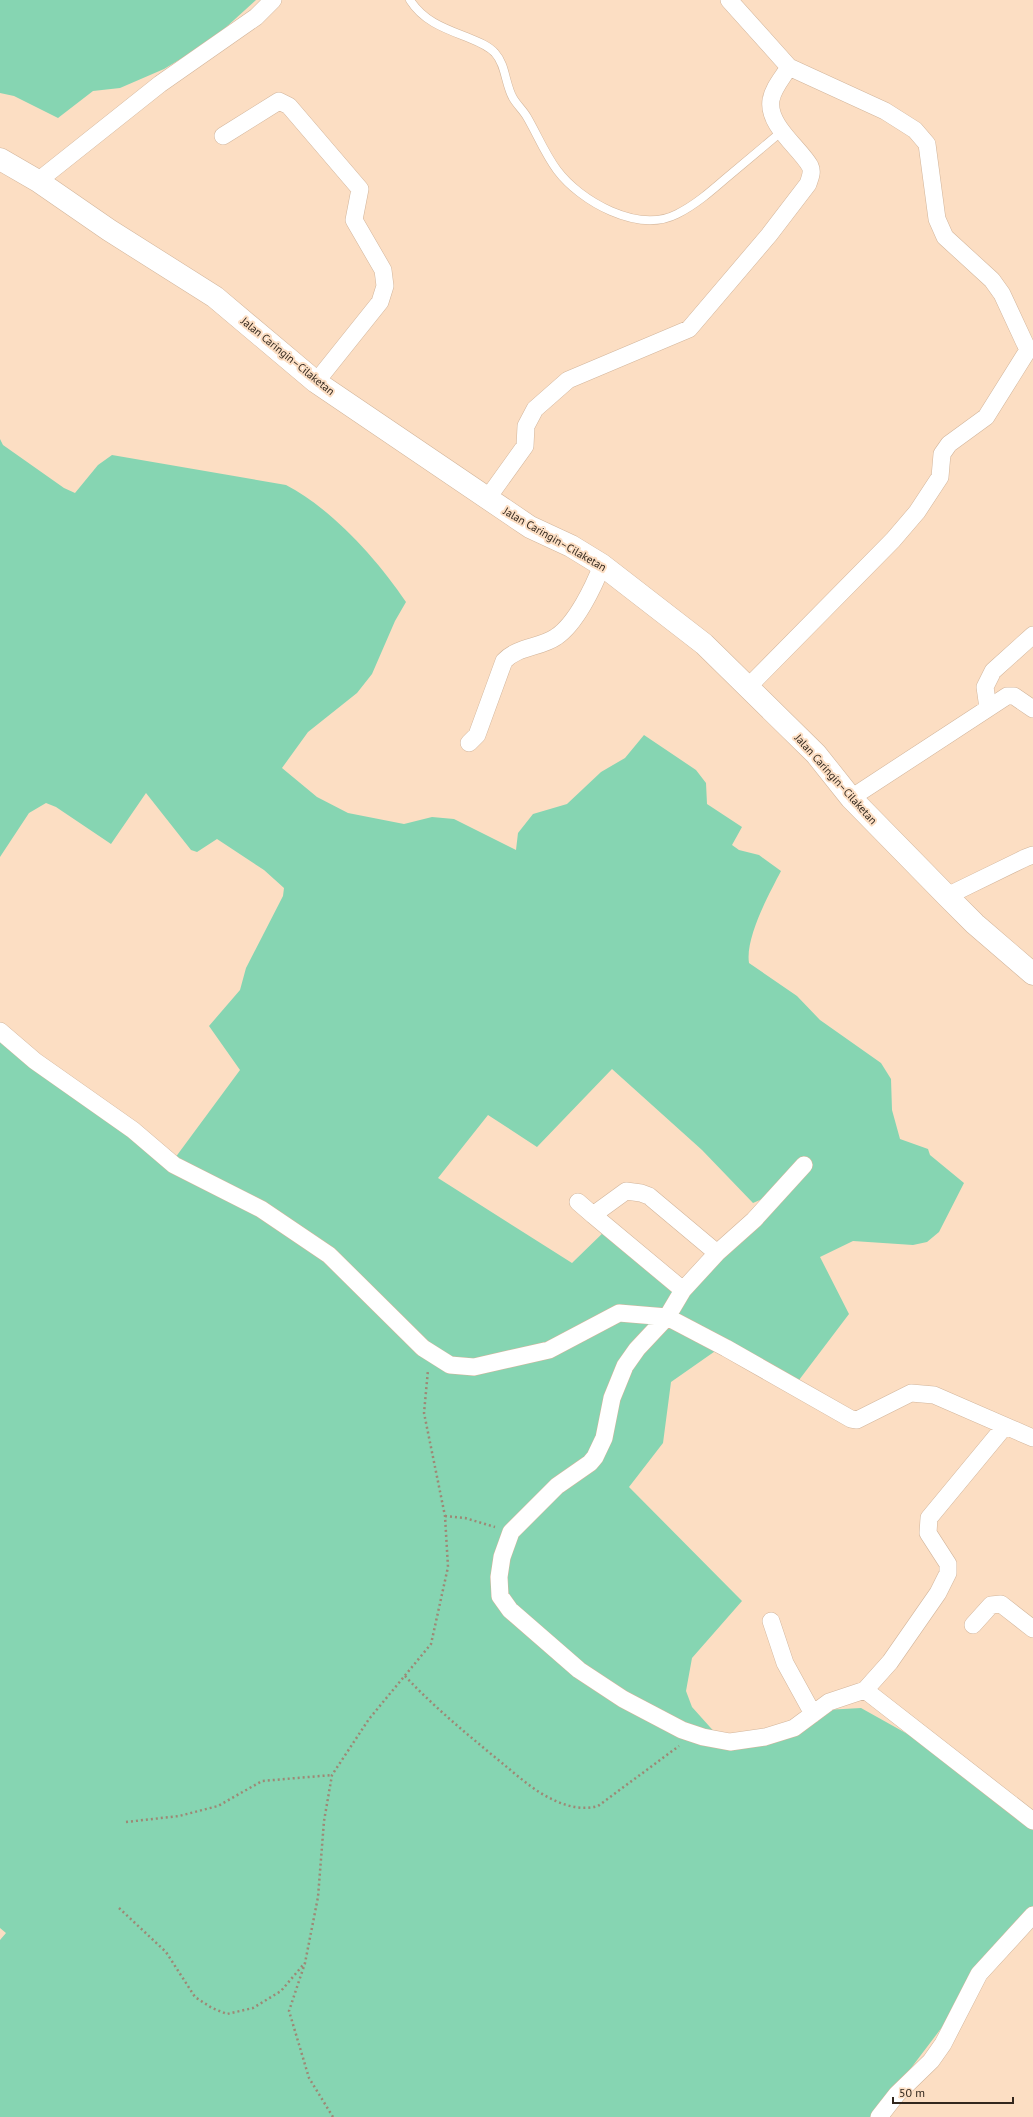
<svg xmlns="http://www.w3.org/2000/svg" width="1033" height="2117" font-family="'PT Sans',sans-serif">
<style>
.green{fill:#86d5b2;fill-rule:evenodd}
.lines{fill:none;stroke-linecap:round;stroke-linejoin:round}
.lane-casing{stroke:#d2b59b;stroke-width:9}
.street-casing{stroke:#d2b59b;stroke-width:18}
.secondary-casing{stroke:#d2b59b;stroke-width:23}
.path{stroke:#9d8875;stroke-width:2.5;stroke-dasharray:2 3;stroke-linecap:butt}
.lane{stroke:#fff;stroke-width:8}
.street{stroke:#fff;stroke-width:17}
.secondary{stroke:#fff;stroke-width:22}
.labels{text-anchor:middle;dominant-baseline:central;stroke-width:4;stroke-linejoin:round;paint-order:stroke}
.street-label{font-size:11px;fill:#32271d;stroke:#fcdec3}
</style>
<rect width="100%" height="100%" fill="#fcdec3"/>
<path class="green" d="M 0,0 L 256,0 L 212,40 L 164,69 L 120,88 L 93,91 L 58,118 L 14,96 L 0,93 Z
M 0,439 L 3,445 L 64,488 L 75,493 L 98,465 L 112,455 L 286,485 C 332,509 377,559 406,602 L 395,621 L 372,674 L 357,693 L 308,732 L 282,768 L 317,797 L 348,813 L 404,824 L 432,817 L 454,819 L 516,850 L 518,833 L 533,814 L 567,804 L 601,772 L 625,758 L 644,735 L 696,770 L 706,783 L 707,804 L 742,827 L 732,845 L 739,850 L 759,855 L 781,871 C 769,894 745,938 749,963 L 797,996 L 820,1020 L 881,1063 L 891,1079 L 892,1110 L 900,1139 L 928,1149 L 930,1155 L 964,1183 L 939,1232 L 927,1242 L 913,1245 L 853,1241 L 820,1257 L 849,1314 L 796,1384 L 721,1347 L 671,1382 L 663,1443 L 629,1487 L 742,1601 L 692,1658 L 686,1691 L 692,1707 L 718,1736 L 742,1749 L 825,1710 L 861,1708 L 920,1741 L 1033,1830 L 1033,1907 L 874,2117 L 0,2117 L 0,1940 L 6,1933 L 0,1928 L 0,1038 L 175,1158 L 240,1070 L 209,1026 L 240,990 L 246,968 L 283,896 L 284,888 L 264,870 L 217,839 L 197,852 L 191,850 L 146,793 L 111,844 L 56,807 L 46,803 L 29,813 L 0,857 ZM 612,1069 L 702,1150 L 753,1203 L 772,1195 L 677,1291 L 609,1227 L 572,1263 L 438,1178 L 488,1115 L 537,1147 Z"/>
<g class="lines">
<defs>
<path id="lane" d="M 410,0 C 424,22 446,29 469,38 C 479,42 489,46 495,53 C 506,65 505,84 513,98 C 517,105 523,110 527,117 C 537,134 545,154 557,170 C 580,201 638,234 677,214 C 695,205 710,192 725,179 C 744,163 763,147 781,132"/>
<path id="street" d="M 729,0 L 789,67 L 885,111 L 915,130 L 927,144 L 937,219 L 945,237 L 992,280 L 1002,294 L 1028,350 L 986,417 L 949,444 L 942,454 L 940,477 L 917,512 L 893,540 L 748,687
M 223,136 L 279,101 L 289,106 L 360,189 L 354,220 L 383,270 L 385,286 L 380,302 L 316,382
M 38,181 L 160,84 L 256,17 L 273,0
M 487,499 L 525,446 L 526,426 L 535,409 L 568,380 L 689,329 L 769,235 L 808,184 C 810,178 813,172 810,166 C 800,148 767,125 771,100 C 773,88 783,77 789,67
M 988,708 L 985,687 L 993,671 L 1033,635
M 469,743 L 477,735 L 504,661 C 518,646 540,648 556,637 C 576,624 594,586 602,565
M 851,798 L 1007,696 L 1014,696 L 1033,709
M 947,896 L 1025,858 L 1033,855
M 0,1031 L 35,1061 L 133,1130 L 174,1165 L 261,1209 L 329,1255 L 423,1348 L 450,1365 L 474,1367 L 549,1350 L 619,1313 L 667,1317 L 726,1348 L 851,1419 L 857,1420 L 911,1393 L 934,1395 L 1033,1438
M 804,1165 L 754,1220 L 717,1253 L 683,1290 L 667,1317 L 637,1349 L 625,1366 L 612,1398 L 604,1438 L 595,1457 L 590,1463 L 557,1486 L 511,1532 L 502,1557 L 499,1577 L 500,1596 L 510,1610 L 579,1670 L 623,1699 L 682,1730 L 703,1737 L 730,1742 L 765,1737 L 794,1728 L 829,1702 L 865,1690 L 890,1662 L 938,1593 L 948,1573 L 948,1564 L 928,1533 L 929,1518 L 1005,1426
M 578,1202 L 593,1215 L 626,1191 L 641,1193 L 649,1196 L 717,1253
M 593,1215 L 683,1290
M 771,1621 L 785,1663 L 813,1714
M 973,1625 L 991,1605 L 1001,1604 L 1033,1629
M 865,1690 L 1033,1821
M 879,2117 L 897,2094 L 931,2061 L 943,2044 L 979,1974 L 1033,1915"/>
<path id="secondary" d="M 0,159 L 38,181 L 109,230 L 215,297 L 316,382 L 530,527 L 571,546 L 602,565 L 704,644 L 816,754 L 851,798 L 947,896 L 975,924 L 1033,974"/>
</defs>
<use href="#lane" class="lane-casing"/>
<use href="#street" class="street-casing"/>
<use href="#secondary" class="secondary-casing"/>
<path class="path" d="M 445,1516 L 465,1518 L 495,1527
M 405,1676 C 435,1708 468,1735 502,1763 C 518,1776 535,1792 554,1800 C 568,1807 583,1810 598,1806 L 679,1746
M 126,1822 L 179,1816 L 218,1806 L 262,1781 L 332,1775
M 119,1908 L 166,1952 L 195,1997 L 212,2008 L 227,2014 L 253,2008 L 281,1991 L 303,1965
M 333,2117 L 309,2078 L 289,2011 L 305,1963 L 318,1897 L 324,1821 L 332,1775 L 369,1719 L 431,1644 L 448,1567 L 445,1516 L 424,1413 L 428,1370"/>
<use href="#lane" class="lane"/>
<use href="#street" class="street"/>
<use href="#secondary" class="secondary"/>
</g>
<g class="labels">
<g class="street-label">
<text transform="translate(288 356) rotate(39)">Jalan Caringin–Cilaketan</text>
<text transform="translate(555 539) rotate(30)">Jalan Caringin–Cilaketan</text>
<text transform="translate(836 779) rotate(48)">Jalan Caringin–Cilaketan</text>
</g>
</g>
<path d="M893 2097v6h120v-6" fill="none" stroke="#32271d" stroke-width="2"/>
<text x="899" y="2097" font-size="12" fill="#32271d" stroke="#fcdec3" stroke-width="3" paint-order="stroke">50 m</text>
</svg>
